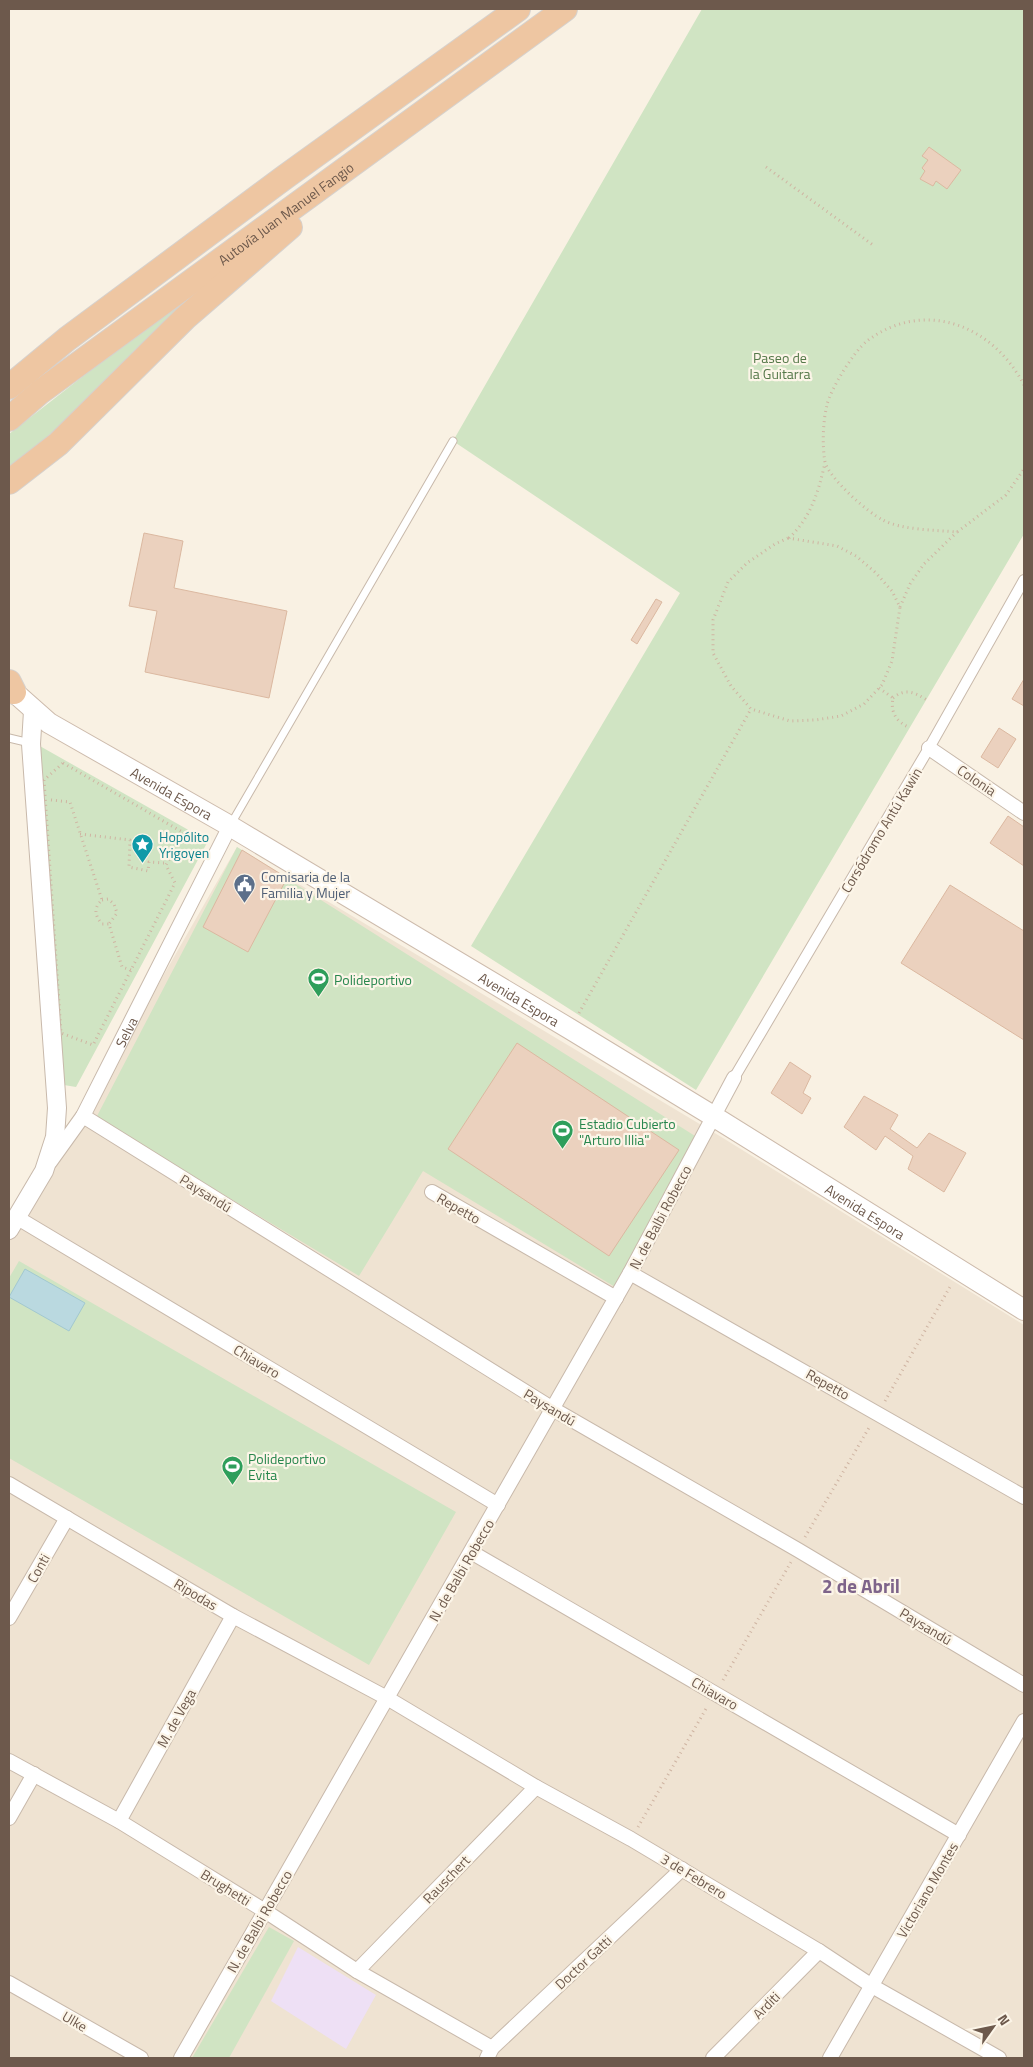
<svg xmlns="http://www.w3.org/2000/svg" width="1033" height="2067" font-family="'Titillium Web',sans-serif">
<style>
.residential{fill:#efe3d2}
.education{fill:#eee0f5}
.green{fill:#d0e4c3}
.water{fill:#bad9e0;stroke:#a2c8d0}
.building{fill:#ebd1be;stroke:#dbb8a0}
.lines{fill:none;stroke-linecap:round;stroke-linejoin:round}
.service-casing{stroke:#c8b9ab;stroke-width:9}
.pedestrian-casing{stroke:#c8b9ab;stroke-width:12}
.minor-casing{stroke:#c8b9ab;stroke-width:16}
.tertiary-casing{stroke:#c8b9ab;stroke-width:20}
.secondary-casing{stroke:#cdbbac;stroke-width:22}
.trunk-casing{stroke:#d6d1cd;stroke-width:26}
.path{stroke:#cfb4a2;stroke-width:3;stroke-dasharray:1 4;stroke-linecap:butt}
.service{stroke:#fff;stroke-width:7}
.pedestrian{stroke:#fff;stroke-width:10}
.minor{stroke:#fff;stroke-width:14}
.tertiary{stroke:#fff;stroke-width:18}
.secondary{stroke:#fff;stroke-width:20}
.trunk{stroke:#eec6a2;stroke-width:24}
.labels{text-anchor:middle;dominant-baseline:central;stroke-width:4.5;stroke-linejoin:round;paint-order:stroke}
.street-label{font-size:14px;fill:#6d594c;stroke:#fcf5e8}
.park-label{font-size:14px;fill:#557849;stroke:#fcf5e8}
.culture-label{font-size:14px;fill:#0d838f;stroke:#fcf5e8;text-anchor:start}
.service-label{font-size:14px;fill:#4e5e75;stroke:#fcf5e8;text-anchor:start}
.leisure-label{font-size:14px;fill:#27864d;stroke:#fcf5e8;text-anchor:start}
.district-label{font-size:19px;font-weight:bold;fill:#7e648a;stroke:#fcf5e8}
</style>
<rect width="100%" height="100%" fill="#f9f1e3"/>
<path class="residential" d="M 237,847 L 723,1138 L 1024,1325 L 1024,2058 L 9,2058 L 9,1230 L 83,1116 Z"/>
<path class="education" d="M 298,1947 L 376,1995 L 346,2049 L 271,2001 Z"/>
<path class="green" d="M 702,9 L 1024,9 L 1024,534 L 696,1090 L 471,946 L 680,593 L 453,441 Z
M 267,238 L 93,397 L 33,449 L 9,467 L 9,434 L 132,338 Z
M 38,745 L 208,841 L 76,1087 L 64,1085 Z
M 237,847 L 703,1141 L 615,1287 L 423,1171 L 359,1276 L 96,1118 Z
M 19,1261 L 456,1512 L 369,1665 L 9,1458 L 9,1278 Z
M 269,1927 L 294,1941 L 229,2058 L 192,2058 Z"/>
<path class="water" d="M 25,1269 L 85,1303 L 69,1331 L 9,1297 Z"/>
<path class="building" d="M 929,147 L 961,170 L 947,189 L 936,181 L 933,186 L 920,179 L 925,171 L 922,168 L 928,160 L 922,156 Z
M 144,533 L 183,541 L 174,588 L 287,611 L 269,698 L 145,672 L 157,611 L 129,606 Z
M 656,599 L 662,602 L 637,644 L 631,640 Z
M 1024,679 L 1024,706 L 1012,699 Z
M 999,728 L 1016,739 L 998,768 L 981,757 Z
M 1008,816 L 1024,827 L 1024,866 L 990,843 Z
M 242,850 L 287,878 L 248,952 L 203,927 Z
M 950,885 L 1024,931 L 1024,1040 L 901,963 Z
M 517,1043 L 679,1150 L 609,1256 L 448,1149 Z
M 790,1062 L 811,1076 L 803,1093 L 811,1098 L 802,1114 L 771,1093 Z
M 864,1096 L 898,1115 L 890,1129 L 917,1148 L 929,1133 L 966,1153 L 944,1192 L 908,1169 L 913,1156 L 885,1136 L 876,1150 L 844,1127 Z"/>
<g class="lines">
<defs>
<path id="service" d="M 9,738 L 30,743
M 231,824 L 453,441"/>
<path id="pedestrian" d="M 734,1078 L 929,748 L 1024,580"/>
<g id="minor">
<path d="M 929,748 L 1024,813"/>
<path d="M 83,1116 L 553,1409 L 798,1550 L 1024,1685"/>
<path id="s1" d="M 50,1162 L 83,1116 L 230,826"/>
<path d="M 432,1192 L 616,1298"/>
<path d="M 16,1217 L 498,1505"/>
<path d="M 630,1273 L 1024,1497"/>
<path d="M 9,1484 L 233,1616 L 387,1698 L 536,1787 L 631,1839 L 819,1951 L 872,1986 L 999,2058"/>
<path d="M 471,1552 L 959,1835"/>
<path d="M 9,1618 L 67,1518"/>
<path d="M 9,1761 L 119,1821 L 265,1911 L 357,1971 L 492,2048"/>
<path d="M 9,1818 L 34,1774"/>
<path d="M 119,1821 L 233,1616"/>
<path d="M 357,1971 L 536,1787"/>
<path d="M 9,1983 L 141,2058"/>
<path d="M 181,2058 L 630,1273 L 734,1078"/>
<path d="M 487,2058 L 492,2048 L 682,1869"/>
<path d="M 713,2058 L 819,1951"/>
<path d="M 830,2058 L 1024,1721"/>
</g>
<path id="tertiary" d="M 9,1230 L 44,1171 L 55,1137 L 57,1108 L 31,744 L 33,711"/>
<g id="secondary">
<path id="s2" d="M 14,692 L 49,723 L 230,826 L 570,1029 L 713,1116 L 1024,1310"/>
</g>
<g id="trunk">
<path d="M 9,387 L 67,339 L 285,177 L 518,9"/>
<path id="s3" d="M 9,419 L 40,392 L 565,9"/>
<path d="M 9,482 L 58,444 L 185,318 L 290,227"/>
<path d="M 9,682 L 14,692"/>
</g>
</defs>
<use href="#service" class="service-casing"/>
<use href="#pedestrian" class="pedestrian-casing"/>
<use href="#minor" class="minor-casing"/>
<use href="#tertiary" class="tertiary-casing"/>
<use href="#secondary" class="secondary-casing"/>
<use href="#trunk" class="trunk-casing"/>
<path class="path" d="M 766,167 L 873,245
M 1024,385 C 993,325 924,298 867,341 C 854,351 830,390 827,405 C 823,421 822,445 825,462 C 829,478 868,513 883,520 C 901,530 936,530 957,532 L 1006,495 L 1024,469
M 788,538 L 837,546 L 856,556 L 876,573 L 892,591 L 900,607 L 892,661 L 882,685 L 864,704 L 841,716 L 815,720 L 790,721 L 751,709 L 731,686 L 713,653 L 713,620 L 728,582 L 747,563 L 775,544 Z
M 789,538 C 811,517 818,493 825,463
M 900,607 L 910,584 L 924,564 L 957,532
M 879,688 L 893,698 C 890,713 897,722 910,728
M 893,698 C 905,688 914,692 927,700
M 63,763 L 184,833 L 166,865 L 175,883 L 93,1045 L 61,1033 L 44,780 Z
M 51,800 L 70,802 L 102,900 C 93,908 95,916 102,924 L 109,924 L 122,967 L 131,970
M 80,834 L 130,840 L 129,867 L 148,871 L 149,862 L 164,863
M 102,900 L 108,899 L 114,904 L 117,913 L 109,924
M 579,1013 L 751,709
M 885,1401 L 951,1285
M 805,1537 L 870,1426
M 723,1680 L 791,1562
M 638,1827 L 707,1707"/>
<use href="#service" class="service"/>
<use href="#pedestrian" class="pedestrian"/>
<use href="#minor" class="minor"/>
<use href="#tertiary" class="tertiary"/>
<use href="#secondary" class="secondary"/>
<use href="#trunk" class="trunk"/>
</g>
<defs>
<symbol id="sight-pin" viewBox="-11 -11 22 30"><path d="M0 17L-7.5 6A9.5 9.5 0 1 1 7.5 6Z" fill="#0f9aa8" stroke="#fcf5e8"/><path d="M0-6L1.8-2.2L6-1.7L2.9 1.2L3.7 5.4L0 3.3L-3.7 5.4L-2.9 1.2L-6-1.7L-1.8-2.2Z" fill="#fff"/></symbol>
<symbol id="civic-pin" viewBox="-11 -11 22 30"><path d="M0 17L-7.5 6A9.5 9.5 0 1 1 7.5 6Z" fill="#5c6f8a" stroke="#fcf5e8"/><path d="M-.6-6.5H3V-4.5H.6V-3L4-1V1h2V6H-6V1h2V-1L-.6-3ZM-1.2 2.5V6h2.4V2.5Z" fill="#fff"/></symbol>
<symbol id="stadium-pin" viewBox="-11 -11 22 30"><path d="M0 17L-7.5 6A9.5 9.5 0 1 1 7.5 6Z" fill="#2e9e5b" stroke="#fcf5e8"/><path d="M0-5a6.5 5 0 1 0 0 10a6.5 5 0 1 0 0-10ZM-3.5-1.8h7v3.6h-7Z" fill="#fff"/></symbol>
</defs>
<g fill-rule="evenodd">
<use href="#sight-pin" x="130" y="832" width="25" height="34"/>
<use href="#civic-pin" x="232" y="872" width="25" height="34"/>
<use href="#stadium-pin" x="306" y="966" width="25" height="34"/>
<use href="#stadium-pin" x="550" y="1118" width="25" height="34"/>
<use href="#stadium-pin" x="220" y="1454" width="25" height="34"/>
</g>
<g class="labels">
<g class="street-label">
<text stroke="none"><textPath href="#s3" startOffset="345">Autovía Juan Manuel Fangio</textPath></text>
<text transform="translate(977 780) rotate(34)">Colonia</text>
<text stroke="none"><textPath href="#s2" startOffset="188">Avenida Espora</textPath></text>
<text transform="translate(881 830) rotate(-59)">Corsódromo Antú Kawin</text>
<text stroke="none"><textPath href="#s2" startOffset="592">Avenida Espora</textPath></text>
<text stroke="none"><textPath href="#s1" startOffset="151">Selva</textPath></text>
<text transform="translate(206 1193) rotate(32)">Paysandú</text>
<text transform="translate(459 1208) rotate(30)">Repetto</text>
<text stroke="none"><textPath href="#s2" startOffset="998">Avenida Espora</textPath></text>
<text transform="translate(660 1217) rotate(-62)">N. de Balbi Robecco</text>
<text transform="translate(257 1361) rotate(31)">Chiavaro</text>
<text transform="translate(828 1384) rotate(29)">Repetto</text>
<text transform="translate(550 1407) rotate(31)">Paysandú</text>
<text transform="translate(38 1568) rotate(-60)">Conti</text>
<text transform="translate(461 1570) rotate(-60)">N. de Balbi Robecco</text>
<text transform="translate(196 1594) rotate(31)">Ripodas</text>
<text transform="translate(926 1626) rotate(31)">Paysandú</text>
<text transform="translate(715 1693) rotate(30)">Chiavaro</text>
<text transform="translate(176 1718) rotate(-61)">M. de Vega</text>
<text transform="translate(694 1876) rotate(31)">3 de Febrero</text>
<text transform="translate(446 1879) rotate(-46)">Rauschert</text>
<text transform="translate(226 1887) rotate(32)">Brughetti</text>
<text transform="translate(927 1890) rotate(-60)">Victoriano Montes</text>
<text transform="translate(259 1921) rotate(-60)">N. de Balbi Robecco</text>
<text transform="translate(583 1962) rotate(-43)">Doctor Gatti</text>
<text transform="translate(766 2005) rotate(-45)">Arditi</text>
<text transform="translate(75 2021) rotate(30)">Ulke</text>
</g>
<g class="park-label">
<text x="780" y="357">Paseo de<tspan x="780" dy="16">la Guitarra</tspan></text>
</g>
<g class="culture-label">
<text x="159" y="836">Hopólito<tspan x="159" dy="16">Yrigoyen</tspan></text>
</g>
<g class="service-label">
<text x="261" y="876">Comisaria de la<tspan x="261" dy="16">Familia y Mujer</tspan></text>
</g>
<g class="leisure-label">
<text x="334" y="979">Polideportivo</text>
<text x="579" y="1123">Estadio Cubierto<tspan x="579" dy="16">"Arturo Illia"</tspan></text>
<text x="248" y="1458">Polideportivo<tspan x="248" dy="16">Evita</tspan></text>
</g>
<g class="district-label">
<text x="861" y="1585">2 de Abril</text>
</g>
</g>
<rect width="1033" height="2067" fill="none" stroke="#6d594c" stroke-width="20"/>
<g transform="translate(993 2027) rotate(57)" stroke="#fcf5e8" stroke-width="4" paint-order="stroke">
<path d="M0-4L9 19L0 12L-9 19Z" fill="#6d594c"/>
<text y="-8" font-size="14" font-weight="bold" text-anchor="middle" fill="#6d594c">N</text>
</g>
</svg>
